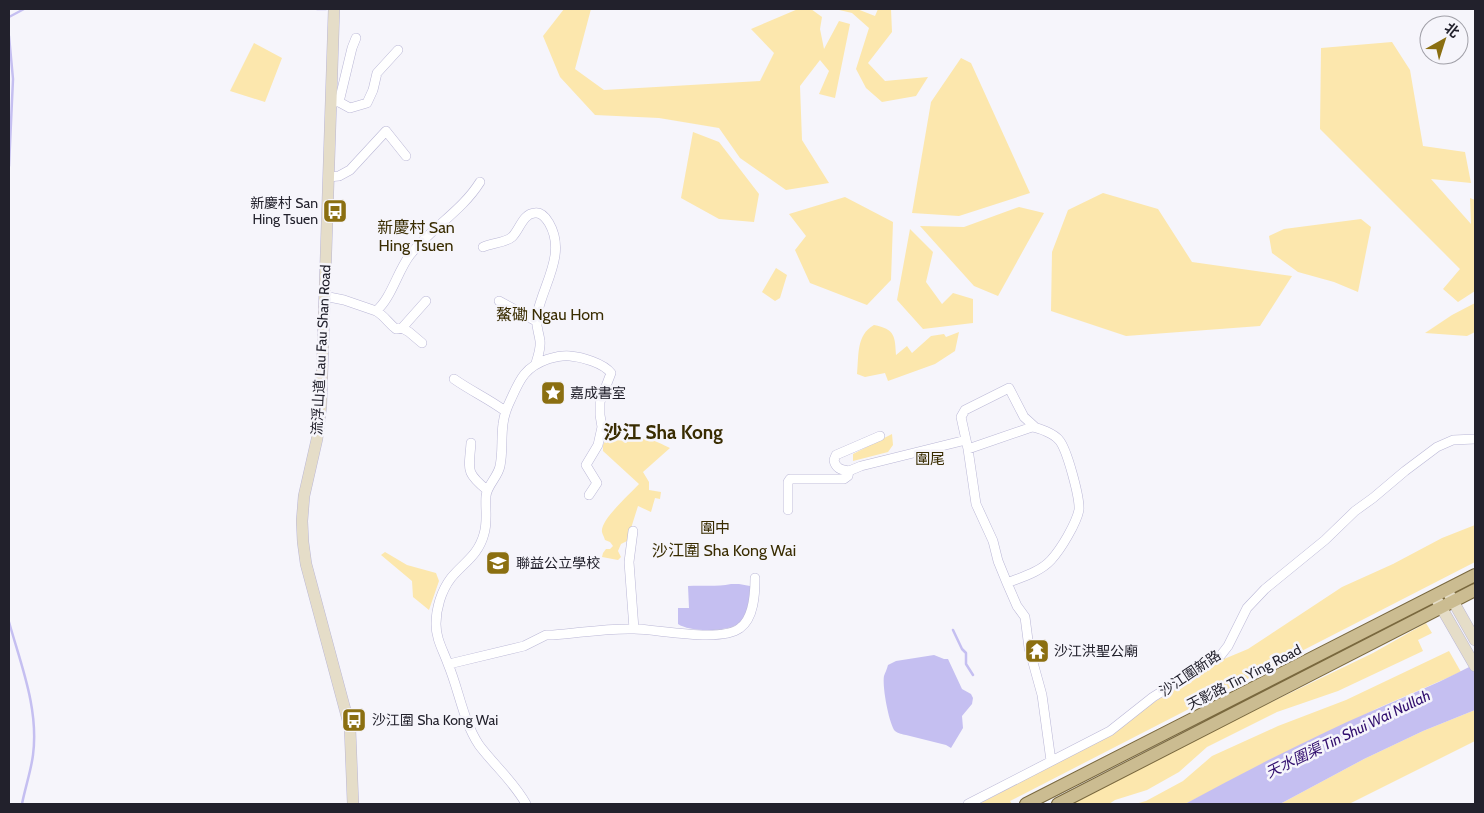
<svg xmlns="http://www.w3.org/2000/svg" width="1484" height="813" font-family="Cabin,'Noto Sans SC',sans-serif">
<style>
.green{fill:#fce7ad}
.water{fill:#c5bff1}
.lines{fill:none;stroke-linecap:round;stroke-linejoin:round}
.stream{stroke:#c5bff1;stroke-width:2.5}
.street-casing{stroke:#bab7d6;stroke-width:10}
.secondary-casing{stroke:#bab7d6;stroke-width:12}
.primary-casing{stroke:#79683e;stroke-width:14}
.street{stroke:#fff;stroke-width:9}
.secondary{stroke:#e5ddc8;stroke-width:11}
.primary{stroke:#cbbc91;stroke-width:12}
.labels{text-anchor:middle;dominant-baseline:central;stroke-width:5;stroke-linejoin:round;paint-order:stroke}
.poi-label{font-size:14px;fill:#22212c;stroke:#f6f5fb;text-anchor:start}
.street-label{font-size:14px;fill:#22212c;stroke:#f6f5fb}
.neighbourhood-label{font-size:15px;fill:#392c01;stroke:#f6f5fb}
.water-label{font-size:15px;font-style:italic;fill:#310e6e;stroke:#f6f5fb}
.quarter-label{font-size:16px;fill:#392c01;stroke:#f6f5fb}
.district-label{font-size:19px;font-weight:bold;fill:#392c01;stroke:#f6f5fb}
</style>
<rect width="100%" height="100%" fill="#f6f5fb"/>
<path class="green" d="M 564,9 L 591,9 L 575,69 L 604,90 L 760,81 L 774,53 L 751,29 L 798,9 L 812,9 L 811,9 L 822,17 L 820,29 L 824,49 L 839,21 L 850,24 L 835,98 L 819,94 L 829,71 L 820,60 L 800,86 L 802,140 L 829,183 L 786,190 L 740,158 L 719,128 L 659,118 L 595,115 L 560,77 L 543,36 Z
M 835,9 L 857,9 L 875,16 L 878,9 L 891,9 L 892,32 L 868,63 L 885,81 L 928,77 L 916,96 L 882,102 L 866,88 L 856,69 L 869,28 L 852,13 Z
M 1392,42 L 1410,70 L 1423,146 L 1465,152 L 1471,183 L 1431,179 L 1471,224 L 1470,198 L 1475,200 L 1475,291 L 1458,302 L 1443,289 L 1460,269 L 1320,129 L 1321,48 Z
M 254,43 L 282,58 L 265,102 L 230,91 Z
M 961,58 L 971,63 L 1030,193 L 959,216 L 912,213 L 931,102 Z
M 693,132 L 719,142 L 759,194 L 754,222 L 719,219 L 681,198 Z
M 1103,193 L 1158,209 L 1192,262 L 1292,276 L 1260,326 L 1126,336 L 1051,311 L 1052,252 L 1068,210 Z
M 845,197 L 893,222 L 891,280 L 867,305 L 810,283 L 795,250 L 806,236 L 789,214 Z
M 1019,207 L 1044,213 L 998,296 L 974,286 L 920,226 L 964,227 Z
M 1361,219 L 1371,227 L 1358,292 L 1334,282 L 1298,272 L 1272,253 L 1269,236 L 1284,229 Z
M 910,229 L 933,252 L 926,282 L 942,304 L 953,293 L 973,299 L 973,323 L 923,329 L 897,300 Z
M 776,268 L 787,275 L 780,298 L 775,301 L 762,292 Z
M 1475,303 L 1475,332 L 1467,336 L 1425,333 L 1452,315 Z
M 874,325 C 895,329 895,336 896,355 L 907,346 L 912,353 L 931,336 L 944,334 L 946,337 L 959,332 L 955,351 L 935,364 L 888,381 L 885,373 L 865,377 L 857,374 C 859,355 856,335 874,325 Z
M 892,434 L 893,445 L 888,452 L 853,461 L 853,454 Z
M 608,436 C 620,446 633,436 647,439 C 655,440 663,445 670,448 L 643,472 L 649,482 L 649,490 L 661,492 L 660,499 L 655,498 L 651,512 L 638,506 L 627,541 L 621,544 L 618,551 L 621,557 L 618,560 L 602,557 L 603,553 L 606,549 L 610,549 L 613,546 L 610,542 L 605,540 C 605,539 602,533 602,532 C 600,520 630,494 639,484 L 603,451 L 603,445 Z
M 1475,525 L 1475,562 L 1010,801 L 1012,804 L 979,804 L 1052,765 L 1224,659 L 1248,649 L 1342,587 L 1393,564 L 1442,538 Z
M 385,552 L 407,565 L 436,573 L 439,581 L 429,610 L 413,597 L 412,581 L 381,555 Z
M 1426,623 L 1432,633 L 1418,640 L 1423,651 L 1338,691 L 1277,712 L 1207,747 L 1179,772 L 1147,790 L 1115,800 L 1109,804 L 1072,804 L 1193,740 L 1373,653 Z
M 1449,651 L 1461,672 L 1378,708 L 1185,804 L 1135,804 L 1146,801 L 1183,781 L 1212,756 L 1278,726 L 1346,700 Z
M 1475,710 L 1475,741 L 1349,804 L 1280,804 L 1364,759 L 1423,731 Z"/>
<path class="water" d="M 731,584 L 739,584 L 750,586 C 751,596 751,609 745,618 C 736,633 691,633 678,624 L 678,608 L 689,608 L 688,586 C 703,585 716,587 731,584 Z
M 934,655 L 944,659 L 948,659 L 962,689 L 971,694 L 973,698 L 972,704 L 962,716 L 963,728 L 951,748 L 946,745 L 906,735 C 902,734 899,734 895,731 C 889,724 882,686 884,676 C 885,673 887,669 888,665 L 896,661 Z
M 1475,664 L 1475,710 L 1423,731 L 1364,759 L 1280,804 L 1185,804 C 1233,778 1281,753 1330,730 C 1378,707 1428,689 1475,664 Z"/>
<g class="lines">
<path class="stream" d="M 317,9 L 326,9
M 9,17 L 24,9
M 9,36 L 13,79 L 9,166
M 9,622 C 21,665 39,709 33,755 C 31,771 25,788 22,804
M 953,630 L 962,649 L 966,653 L 966,664 L 973,675"/>
<defs>
<path id="street" d="M 334,102 L 339,102 L 352,48 L 356,38
M 339,102 L 350,108 L 367,103 L 373,90 L 377,73 L 398,50
M 328,177 L 339,176 L 350,170 L 386,131 L 406,156
M 483,247 C 492,243 505,243 512,237 C 519,231 523,213 535,213 C 541,212 546,218 549,223 C 567,254 543,284 537,315 C 535,325 539,332 540,341 C 541,348 538,356 536,363
M 324,296 L 344,300 L 376,311 C 391,299 398,270 410,255 C 431,228 462,211 480,182
M 499,301 L 536,321
M 376,311 C 385,316 388,323 396,329 L 402,328 L 426,301
M 402,328 L 409,332 L 422,343
M 454,379 C 471,391 489,399 505,411
M 1035,427 L 1024,417 L 1009,388 L 965,410 L 961,417 L 968,449 L 976,504 L 993,541 L 998,561 L 1007,583 L 1017,606 L 1025,617 L 1029,648 L 1042,695 L 1051,761
M 471,443 C 469,470 465,472 487,490
M 968,449 L 1032,427 C 1040,428 1054,434 1059,440 C 1067,449 1080,498 1079,510 C 1076,524 1061,549 1051,560 C 1040,572 1022,577 1007,583
M 849,471 C 841,470 835,468 834,460 L 836,455 L 880,436
M 788,510 L 788,482 L 790,479 L 844,479 L 848,476 L 849,471 L 861,466 L 966,440
M 633,531 L 629,562 L 634,629
M 449,664 L 524,646 L 546,635 L 553,635 C 580,633 607,628 634,629 C 658,629 720,643 740,628 C 754,618 755,594 755,578
M 526,804 C 514,782 494,765 479,745 C 463,721 459,690 448,664 C 443,650 436,639 436,624 C 436,609 441,591 451,578 C 463,563 478,556 484,534 C 488,521 485,509 486,496 C 487,485 498,477 500,466 C 503,452 501,438 503,424 C 504,415 507,407 511,399 C 520,379 525,367 548,359 C 555,357 562,355 570,356 C 582,357 603,363 611,373 L 600,402 L 600,415 L 602,427 L 598,445 L 586,465 L 597,483 L 589,495
M 968,804 L 1110,731 L 1153,697 L 1221,655 L 1228,646 L 1247,608 L 1265,589 L 1325,540 L 1355,511 L 1373,498 L 1405,471 L 1437,447 L 1453,440 L 1475,439"/>
<path id="secondary" d="M 334,9 L 321,406 L 317,439 L 304,496 L 302,521 L 303,542 L 306,564 L 350,728 L 353,804
M 1449,594 L 1475,640
M 1437,600 L 1475,666"/>
<path id="primary" d="M 1026,804 L 1475,575
M 1058,804 L 1475,590"/>
</defs>
<use href="#street" class="street-casing"/>
<use href="#secondary" class="secondary-casing"/>
<use href="#primary" class="primary-casing"/>
<use href="#street" class="street"/>
<use href="#secondary" class="secondary"/>
<use href="#primary" class="primary"/>
</g>
<defs>
<symbol id="bus-square" viewBox="-11 -11 22 22"><rect x="-9" y="-9" width="18" height="18" rx="4" fill="#8b6f11" stroke="#f6f5fb"/><path d="M-5-6H5V4H4V6H2V4H-2V6H-4V4H-5ZM-3.5-4V0h7V-4ZM-3.5 1.2v1.5H-2V1.2ZM2 1.2v1.5H3.5V1.2Z" fill="#fff"/></symbol>
<symbol id="sight-square" viewBox="-11 -11 22 22"><rect x="-9" y="-9" width="18" height="18" rx="4" fill="#8b6f11" stroke="#f6f5fb"/><path d="M0-6L1.8-2.2L6-1.7L2.9 1.2L3.7 5.4L0 3.3L-3.7 5.4L-2.9 1.2L-6-1.7L-1.8-2.2Z" fill="#fff"/></symbol>
<symbol id="school-square" viewBox="-11 -11 22 22"><rect x="-9" y="-9" width="18" height="18" rx="4" fill="#8b6f11" stroke="#f6f5fb"/><path d="M0-5L7-2L0 1L-7-2ZM-4 1L0 2.5L4 1V4Q0 6-4 4Z" fill="#fff"/></symbol>
<symbol id="temple-square" viewBox="-11 -11 22 22"><rect x="-9" y="-9" width="18" height="18" rx="4" fill="#8b6f11" stroke="#f6f5fb"/><path d="M0-6L5-2H3V0L6.5 2.5H4V6H1.5V3h-3V6H-4V2.5H-6.5L-3 0V-2H-5Z" fill="#fff"/></symbol>
</defs>
<g fill-rule="evenodd">
<use href="#bus-square" x="321" y="197" width="28" height="28"/>
<use href="#sight-square" x="539" y="379" width="28" height="28"/>
<use href="#school-square" x="484" y="549" width="28" height="28"/>
<use href="#temple-square" x="1023" y="637" width="28" height="28"/>
<use href="#bus-square" x="340" y="706" width="28" height="28"/>
</g>
<g class="labels">
<g class="poi-label">
<text x="318" y="203" text-anchor="end">新慶村 San<tspan x="318" dy="16">Hing Tsuen</tspan></text>
<text x="570" y="393">嘉成書室</text>
<text x="516" y="563">聯益公立學校</text>
<text x="1054" y="651">沙江洪聖公廟</text>
<text x="372" y="720">沙江圍 Sha Kong Wai</text>
</g>
<g class="street-label">
<text transform="translate(321 350) rotate(-87)">流浮山道 Lau Fau Shan Road</text>
<text transform="translate(1190 673) rotate(-34)">沙江圍新路</text>
<text transform="translate(1244 677) rotate(-27)">天影路 Tin Ying Road</text>
</g>
<g class="neighbourhood-label">
<text x="930" y="459">圍尾</text>
<text x="715" y="528">圍中</text>
</g>
<g class="water-label">
<text transform="translate(1348 734) rotate(-26)">天水圍渠 Tin Shui Wai Nullah</text>
</g>
<g class="quarter-label">
<text x="416" y="227">新慶村 San<tspan x="416" dy="18">Hing Tsuen</tspan></text>
<text x="550" y="314">鰲磡 Ngau Hom</text>
<text x="724" y="550">沙江圍 Sha Kong Wai</text>
</g>
<g class="district-label">
<text x="663" y="432">沙江 Sha Kong</text>
</g>
</g>
<rect width="1484" height="813" fill="none" stroke="#22212c" stroke-width="20"/>
<g transform="translate(1444 40) rotate(39)"><circle r="24" fill="#f6f5fb" stroke="#a1a0a8"/>
<path d="M0-4L9 19L0 12L-9 19Z" fill="#8b6f11"/>
<text y="-8" font-size="14" font-weight="bold" text-anchor="middle" fill="#22212c">北</text>
</g>
</svg>
